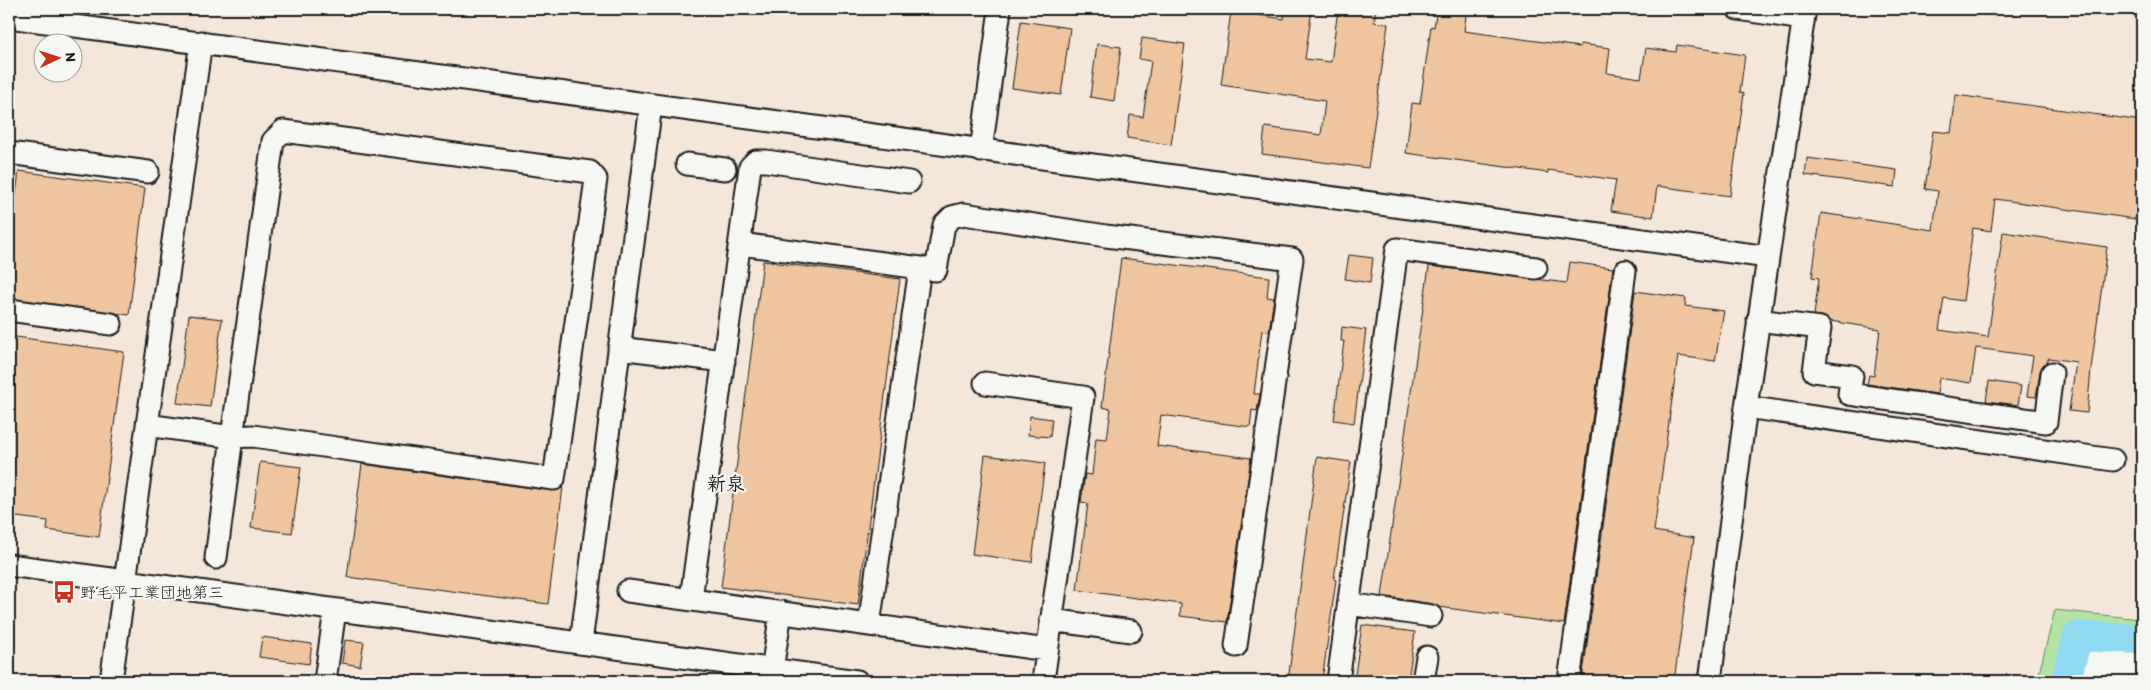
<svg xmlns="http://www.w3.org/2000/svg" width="2151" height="690" font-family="Itim,'Klee One',sans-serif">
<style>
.built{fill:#f4e7d9;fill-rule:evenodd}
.green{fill:#b2e3a4;stroke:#678060}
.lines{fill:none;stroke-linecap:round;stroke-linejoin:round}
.river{stroke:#90daf1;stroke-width:30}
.building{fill:#eec59e;stroke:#1c1c1c}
.minor-casing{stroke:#1c1c1c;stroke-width:25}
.minor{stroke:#f6f6f2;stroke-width:21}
.labels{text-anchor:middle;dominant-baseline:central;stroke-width:4.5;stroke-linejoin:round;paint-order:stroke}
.poi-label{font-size:16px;fill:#1c1c1c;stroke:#f6f6f2;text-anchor:start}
.quarter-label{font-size:19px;font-weight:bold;fill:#1c1c1c;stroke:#f6f6f2}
</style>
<rect width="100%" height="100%" fill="#f6f6f2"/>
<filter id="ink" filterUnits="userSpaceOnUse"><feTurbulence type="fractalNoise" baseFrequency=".02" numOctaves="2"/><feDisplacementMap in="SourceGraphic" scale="10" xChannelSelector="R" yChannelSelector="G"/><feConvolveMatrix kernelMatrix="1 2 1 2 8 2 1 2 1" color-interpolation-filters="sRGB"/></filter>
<g filter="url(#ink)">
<path class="built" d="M 9,9 L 2142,9 L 2142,615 L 2141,619 L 2055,610 L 2037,681 L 9,681 ZM 42,42 L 72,42 L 72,72 L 42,72 Z"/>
<path class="green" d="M 2055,610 L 2141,619 L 2136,632 L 2073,630 L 2059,681 L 2037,681 Z"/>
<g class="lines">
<path class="river" d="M 2065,681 L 2078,636 L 2142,639"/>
</g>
<path class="building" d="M 1285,9 L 1312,9 L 1305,59 L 1331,62 L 1338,9 L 1376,9 L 1374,22 L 1388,24 L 1368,168 L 1262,154 L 1265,127 L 1321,135 L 1325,101 L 1221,85 L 1231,11 L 1284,19 Z
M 1437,9 L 1467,9 L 1464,31 L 1580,47 L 1580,44 L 1610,48 L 1607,73 L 1641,78 L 1646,48 L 1676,52 L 1677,45 L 1745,55 L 1740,92 L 1744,93 L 1730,196 L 1657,186 L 1653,217 L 1611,211 L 1616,180 L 1548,170 L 1548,173 L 1406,153 L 1412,103 L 1420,104 L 1431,26 L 1434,27 Z
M 1021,21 L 1070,28 L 1061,95 L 1012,88 Z
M 1142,38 L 1185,44 L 1171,145 L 1127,138 L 1130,115 L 1143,117 L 1151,61 L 1139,59 Z
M 1097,44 L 1121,47 L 1114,101 L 1090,97 Z
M 1956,95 L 2142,121 L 2142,220 L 1995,199 L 1991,231 L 1973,228 L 1963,301 L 1944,298 L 1939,330 L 1988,337 L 2003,232 L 2107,247 L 2091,369 L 2087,413 L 2069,411 L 2076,362 L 2049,358 L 2040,371 L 2036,397 L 2027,396 L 2033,356 L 1976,348 L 1971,383 L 1939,378 L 1937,394 L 1867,384 L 1869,375 L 1874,376 L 1880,329 L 1830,321 L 1822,316 L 1814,315 L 1819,278 L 1812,277 L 1821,213 L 1933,230 L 1938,191 L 1925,189 L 1933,131 L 1951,133 Z
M 1807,158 L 1897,170 L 1895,187 L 1805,175 Z
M 19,171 L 145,188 L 129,315 L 9,298 L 9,247 Z
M 1349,255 L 1373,258 L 1370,283 L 1345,279 Z
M 1121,258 L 1269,277 L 1267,297 L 1274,298 L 1269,331 L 1262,330 L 1254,394 L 1260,394 L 1257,411 L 1252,410 L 1250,427 L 1161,415 L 1157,446 L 1251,458 L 1227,622 L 1180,616 L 1181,604 L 1077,590 L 1088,503 L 1081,502 L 1085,474 L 1092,475 L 1096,438 L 1107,439 L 1111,409 L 1102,407 Z
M 763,261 L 900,279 L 858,605 L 721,587 Z
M 1570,262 L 1613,268 L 1564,624 L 1439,607 L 1433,604 L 1382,596 L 1429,266 L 1567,283 Z
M 1635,291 L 1686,298 L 1685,306 L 1724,311 L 1715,361 L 1678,356 L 1654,531 L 1694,538 L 1674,681 L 1582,681 Z
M 189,315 L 222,319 L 210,407 L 177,403 Z
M 1342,327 L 1366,330 L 1354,423 L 1334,420 L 1344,341 L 1341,341 Z
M 9,336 L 124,352 L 99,537 L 47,530 L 48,521 L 9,516 Z
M 1989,381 L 2021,386 L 2018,405 L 1986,401 Z
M 1030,416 L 1052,419 L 1050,437 L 1028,435 Z
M 985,455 L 1045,463 L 1032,562 L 972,554 Z
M 1317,457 L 1351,462 L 1334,579 L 1336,580 L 1322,681 L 1288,681 Z
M 260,462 L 301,467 L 292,533 L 251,528 Z
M 362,464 L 552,491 L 563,487 L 548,604 L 347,577 Z
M 1362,625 L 1415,632 L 1408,681 L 1355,675 Z
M 262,637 L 312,644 L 309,664 L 259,657 Z
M 345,640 L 364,642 L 360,666 L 342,663 Z"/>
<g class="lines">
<defs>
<path id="minor" d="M 1738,9 L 1803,19
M 9,17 L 1768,257
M 981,151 L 1000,9
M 9,153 L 148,172
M 687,164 L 725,169
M 740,244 L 936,270 L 944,225 L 952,217 L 964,214 L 1106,236 L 1292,259 L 1236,646
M 9,310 L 111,324
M 1758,320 L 1820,328 L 1814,371 L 1852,376 L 1849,394 L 2046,422 L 2052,373
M 619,348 L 724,361
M 985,383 L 1083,397 L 1043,681
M 1746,407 L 2113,460
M 147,425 L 232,437 L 253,436 L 554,479 L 596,179 L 590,172 L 283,131 L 273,141 L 232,437 L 216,558
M 9,565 L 857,681
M 628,591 L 1047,650
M 691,599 L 750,167 L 756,161 L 766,161 L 909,182
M 1349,604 L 1431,616
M 1051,620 L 1131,631
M 869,625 L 920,268
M 581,643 L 651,105
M 772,670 L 781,612
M 111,681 L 201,42
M 325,681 L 335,610
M 1338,681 L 1397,249 L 1536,268
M 1423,681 L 1427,657
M 1569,681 L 1625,271
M 1710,681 L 1746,407 L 1805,9"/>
</defs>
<use href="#minor" class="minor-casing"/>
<use href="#minor" class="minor"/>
</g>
</g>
<defs>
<symbol id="bus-bare" viewBox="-9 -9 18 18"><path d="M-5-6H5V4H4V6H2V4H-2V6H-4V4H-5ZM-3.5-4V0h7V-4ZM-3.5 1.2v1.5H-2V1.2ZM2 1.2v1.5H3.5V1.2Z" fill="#c8321e" stroke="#f6f6f2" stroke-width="2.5" paint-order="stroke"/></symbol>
</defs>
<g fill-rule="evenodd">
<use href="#bus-bare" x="48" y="576" width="32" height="32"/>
</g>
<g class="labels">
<g class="poi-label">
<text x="80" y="592">野毛平工業団地第三</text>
</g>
<g class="quarter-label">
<text x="726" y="483">新泉</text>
</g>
</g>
<rect width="2151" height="690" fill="none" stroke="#f6f6f2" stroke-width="30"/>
<rect x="15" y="15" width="2121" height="660" fill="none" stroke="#1c1c1c" stroke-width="2" filter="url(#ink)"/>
<g transform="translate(58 58) rotate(86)"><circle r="24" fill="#f6f6f2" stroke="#9f9f9c"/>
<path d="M0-4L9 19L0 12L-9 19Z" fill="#c8321e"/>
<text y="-8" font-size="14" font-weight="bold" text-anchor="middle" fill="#1c1c1c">N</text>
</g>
</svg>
